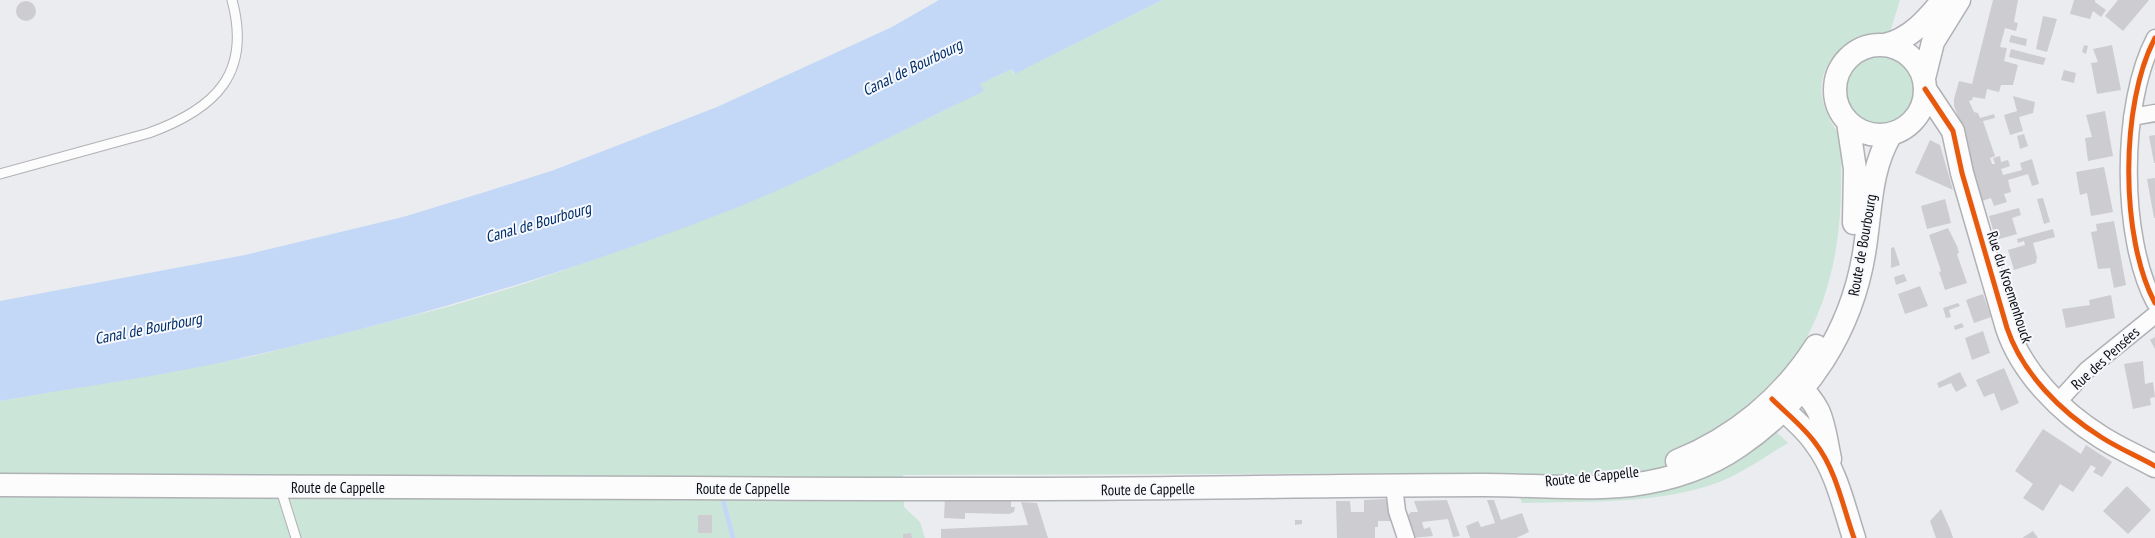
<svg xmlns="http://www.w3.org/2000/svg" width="2155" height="538" font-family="'PT Sans Narrow',sans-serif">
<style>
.green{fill:#cbe5d8}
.water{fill:#c3d8f6}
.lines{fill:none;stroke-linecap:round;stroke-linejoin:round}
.stream{stroke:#c3d8f6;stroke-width:4.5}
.building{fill:#cdcdd1}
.lane-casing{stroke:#b0b1b4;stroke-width:11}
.street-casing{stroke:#b0b1b4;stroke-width:19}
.secondary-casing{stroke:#b0b1b4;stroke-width:25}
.lane{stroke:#fcfcfd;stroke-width:9}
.street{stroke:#fcfcfd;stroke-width:16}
.secondary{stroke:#fcfcfd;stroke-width:22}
.cycleway-casing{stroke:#f6f8fe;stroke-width:8}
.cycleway{stroke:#e8590c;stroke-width:5}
.labels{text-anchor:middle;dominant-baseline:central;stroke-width:4;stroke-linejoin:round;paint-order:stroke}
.street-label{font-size:15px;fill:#0b0c0e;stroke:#f6f8fe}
.water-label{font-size:16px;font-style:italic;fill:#002f69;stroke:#f6f8fe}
</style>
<rect width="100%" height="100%" fill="#eaecf0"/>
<path class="green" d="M 1162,0 L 1900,0 L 1890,32 C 1859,34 1829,47 1822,81 C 1819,98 1826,113 1834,127 C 1837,131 1840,136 1841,141 C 1843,152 1841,164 1841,175 C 1842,235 1832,297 1800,349 C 1787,370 1766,388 1748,405 L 1788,443 C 1766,456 1744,472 1722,481 C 1659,505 1587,501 1522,503 L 1511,473 L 903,475 L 904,507 L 920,522 L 925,538 L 0,538 L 0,401 L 250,357 L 451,306 L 527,283 L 658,237 L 931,117 L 983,91 L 980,84 L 1012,69 L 1014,74 Z
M1846 91a34 34 0 1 1 68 0a34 34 0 1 1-68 0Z"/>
<path class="water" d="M 939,0 L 1162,0 L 1015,74 L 1012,69 L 980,84 L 984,91 C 895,134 807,181 715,216 C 564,274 409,320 251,356 C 169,375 84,386 0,401 L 0,301 L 245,255 L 403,217 L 485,192 L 554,170 L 717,107 L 892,27 Z"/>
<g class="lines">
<path class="stream" d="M 723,500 L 733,538"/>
</g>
<path class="building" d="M 1993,0 L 2018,0 L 2014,22 L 2018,23 L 2016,31 L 2005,28 L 2000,47 L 2007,48 L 2004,61 L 2018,65 L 2013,85 L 2001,85 L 1999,92 L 1987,89 L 1985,99 L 1973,97 L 1972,100 L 1969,101 L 1974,112 L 1978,113 L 1980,118 L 1994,114 L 1995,118 L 1983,121 L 1995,156 L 1990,158 L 1992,164 L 1995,164 L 1993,158 L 2000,156 L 2001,162 L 2008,160 L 2010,166 L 2001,169 L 2003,175 L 2022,170 L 2020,163 L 2032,159 L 2039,184 L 2032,186 L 2028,174 L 2008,180 L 2011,192 L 2004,194 L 2007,202 L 1994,206 L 1991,198 L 1982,201 L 1964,140 L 1967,139 L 1954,106 L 1954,99 L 1959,81 L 1972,84 Z
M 2074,0 L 2095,0 L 2095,2 L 2106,10 L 2101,17 L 2093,11 L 2090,19 L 2070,14 Z
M 2118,0 L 2149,0 L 2123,31 L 2105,16 Z
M16 11a10 10 0 1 1 20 0a10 10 0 1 1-20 0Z
M 2043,16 L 2057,19 L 2047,52 L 2036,49 Z
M 2011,35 L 2027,39 L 2026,46 L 2009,42 Z
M 2084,45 L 2088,46 L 2086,54 L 2082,52 Z
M 2112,45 L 2121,90 L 2097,94 L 2091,63 L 2098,62 L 2093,49 Z
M 2011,49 L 2046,58 L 2043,65 L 2009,57 Z
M 2064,70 L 2076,73 L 2074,83 L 2061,80 Z
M 2013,96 L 2035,102 L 2033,113 L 2019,117 L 2023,131 L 2010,135 L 2004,115 L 2017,111 Z
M 2105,111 L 2113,156 L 2088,161 L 2085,138 L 2092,137 L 2086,115 Z
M 2024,134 L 2028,146 L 2020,149 L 2017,136 Z
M 2155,135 L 2155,163 L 2154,163 L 2149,136 Z
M 1930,140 L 1940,145 L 1953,190 L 1915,173 Z
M 2104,167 L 2113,212 L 2091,216 L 2087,193 L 2080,195 L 2076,172 Z
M 2155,178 L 2155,218 L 2154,218 L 2147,179 Z
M 2043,198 L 2050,222 L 2044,224 L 2037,199 Z
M 1945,199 L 1951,223 L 1927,229 L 1921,206 Z
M 2019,208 L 2021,215 L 2012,218 L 2017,234 L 1996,240 L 1989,216 Z
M 2114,221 L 2126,285 L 2114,288 L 2110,268 L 2098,269 L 2091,232 L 2097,231 L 2096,224 Z
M 1948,228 L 1957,246 L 1959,253 L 1957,254 L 1967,283 L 1945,290 L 1939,272 L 1941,271 L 1929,235 Z
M 2053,229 L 2055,237 L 2033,243 L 2037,257 L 2036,263 L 2014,270 L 2008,250 L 2025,245 L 2024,241 L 2018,243 L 2017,239 Z
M 1894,247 L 1900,265 L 1891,268 L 1891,248 Z
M 1904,274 L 1907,281 L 1896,285 L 1894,277 Z
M 1920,286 L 1928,306 L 1905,314 L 1898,294 Z
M 1983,294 L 1991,317 L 1974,323 L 1966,300 Z
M 2111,295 L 2115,318 L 2066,328 L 2062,309 L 2090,305 L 2089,300 Z
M 1958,303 L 1960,306 L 1949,310 L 1951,317 L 1946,318 L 1943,308 Z
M 1962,323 L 1964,327 L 1955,330 L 1954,326 Z
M 1983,331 L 1990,353 L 1972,360 L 1965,338 Z
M 2155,337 L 2155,349 L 2150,340 Z
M 2143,361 L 2145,384 L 2153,382 L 2155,397 L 2150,398 L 2151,405 L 2133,409 L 2124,364 Z
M 2004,368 L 2019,403 L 2001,411 L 1994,393 L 1984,397 L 1976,380 Z
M 1960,372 L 1967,386 L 1956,392 L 1951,383 L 1939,388 L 1937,383 Z
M 2043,429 L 2081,454 L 2086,445 L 2112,462 L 2102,477 L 2093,472 L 2096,468 L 2091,465 L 2073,492 L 2060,484 L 2043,511 L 2023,498 L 2033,484 L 2015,471 Z
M 2127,486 L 2151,510 L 2128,534 L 2103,511 Z
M 945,498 L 1011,501 L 1011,507 L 1015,507 L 1014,512 L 1009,514 L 965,513 L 965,519 L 944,518 Z
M 1386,499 L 1393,521 L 1378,521 L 1378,527 L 1375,527 L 1375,538 L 1337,538 L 1336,501 L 1350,501 L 1351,512 L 1364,512 L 1364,500 Z
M 1447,500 L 1460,536 L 1453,537 L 1448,519 L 1422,522 L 1424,529 L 1430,527 L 1433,536 L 1414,538 L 1407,516 L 1411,512 L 1418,512 L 1414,501 Z
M 1487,500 L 1494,500 L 1501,520 L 1522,513 L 1529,532 L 1516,538 L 1470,538 L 1466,526 L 1478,521 L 1481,527 L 1495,523 Z
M 1021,502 L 1037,503 L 1048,538 L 941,538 L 941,529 L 1028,525 Z
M 1941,509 L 1950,529 L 1953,538 L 1936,538 L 1930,521 Z
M 698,515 L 712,515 L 712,533 L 698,533 Z
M 1295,520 L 1302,520 L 1302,524 L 1295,525 Z
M 2033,531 L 2038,538 L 2022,538 Z
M 911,533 L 912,538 L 903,538 L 903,534 Z"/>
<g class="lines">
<defs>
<path id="lane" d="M 0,174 L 149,133 C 215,109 252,74 232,0
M 280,487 L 296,538"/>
<path id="street" d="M 2155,38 C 2120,104 2120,238 2155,303
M 2132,117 L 2155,113
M 2057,403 L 2087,370 L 2155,315
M 1394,486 L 1397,511 L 1406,538"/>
<path id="secondary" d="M1835 90a45 45 0 1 1 90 0a45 45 0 1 1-90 0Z
M 1885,45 C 1910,39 1927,20 1943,0
M 1924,78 L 1933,42 L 1959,0
M 1925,89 L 1953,131 L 1962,173 L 2007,328 C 2022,373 2061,412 2101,437 C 2118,448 2137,456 2155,466
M 1848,122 L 1855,169 L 1854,223
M 1793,380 C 1824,409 1822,419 1830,459
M 1773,400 C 1787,414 1805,427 1816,444 C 1836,470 1844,507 1854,538
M 1677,461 C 1734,438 1783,398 1816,346
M 0,485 C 229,487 459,487 688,488 C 851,489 1013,490 1175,488 C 1278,487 1380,485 1483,485 C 1532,485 1581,490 1631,485 C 1670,480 1706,469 1739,446 C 1808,399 1853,330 1865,247 C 1871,208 1870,169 1891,134"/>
</defs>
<use href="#lane" class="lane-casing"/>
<use href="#street" class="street-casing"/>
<use href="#secondary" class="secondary-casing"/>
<use href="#lane" class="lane"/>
<use href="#street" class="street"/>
<use href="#secondary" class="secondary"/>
<defs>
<path id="cycleway" d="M 2155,38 C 2120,104 2120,238 2155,303
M 1925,89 L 1953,131 L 1962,173 L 2007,328 C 2022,373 2061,412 2101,437 C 2118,448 2137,456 2155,466
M 1772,399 C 1787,414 1804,427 1816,444 C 1836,470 1843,507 1854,538"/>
</defs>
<use href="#cycleway" class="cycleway-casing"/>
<use href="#cycleway" class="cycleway"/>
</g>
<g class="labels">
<g class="street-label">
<text transform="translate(1862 245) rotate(-80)">Route de Bourbourg</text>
<text transform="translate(2010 287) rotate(72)">Rue du Kroemenhouck</text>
<text transform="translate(2105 358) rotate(-42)">Rue des Pensées</text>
<text transform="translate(1592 476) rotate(-6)">Route de Cappelle</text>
<text x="338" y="487">Route de Cappelle</text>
<text x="743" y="488">Route de Cappelle</text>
<text transform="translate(1148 489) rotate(-1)">Route de Cappelle</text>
</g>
<g class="water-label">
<text transform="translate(912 67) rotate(-26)">Canal de Bourbourg</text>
<text transform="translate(538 222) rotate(-16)">Canal de Bourbourg</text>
<text transform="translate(148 328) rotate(-11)">Canal de Bourbourg</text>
</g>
</g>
</svg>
